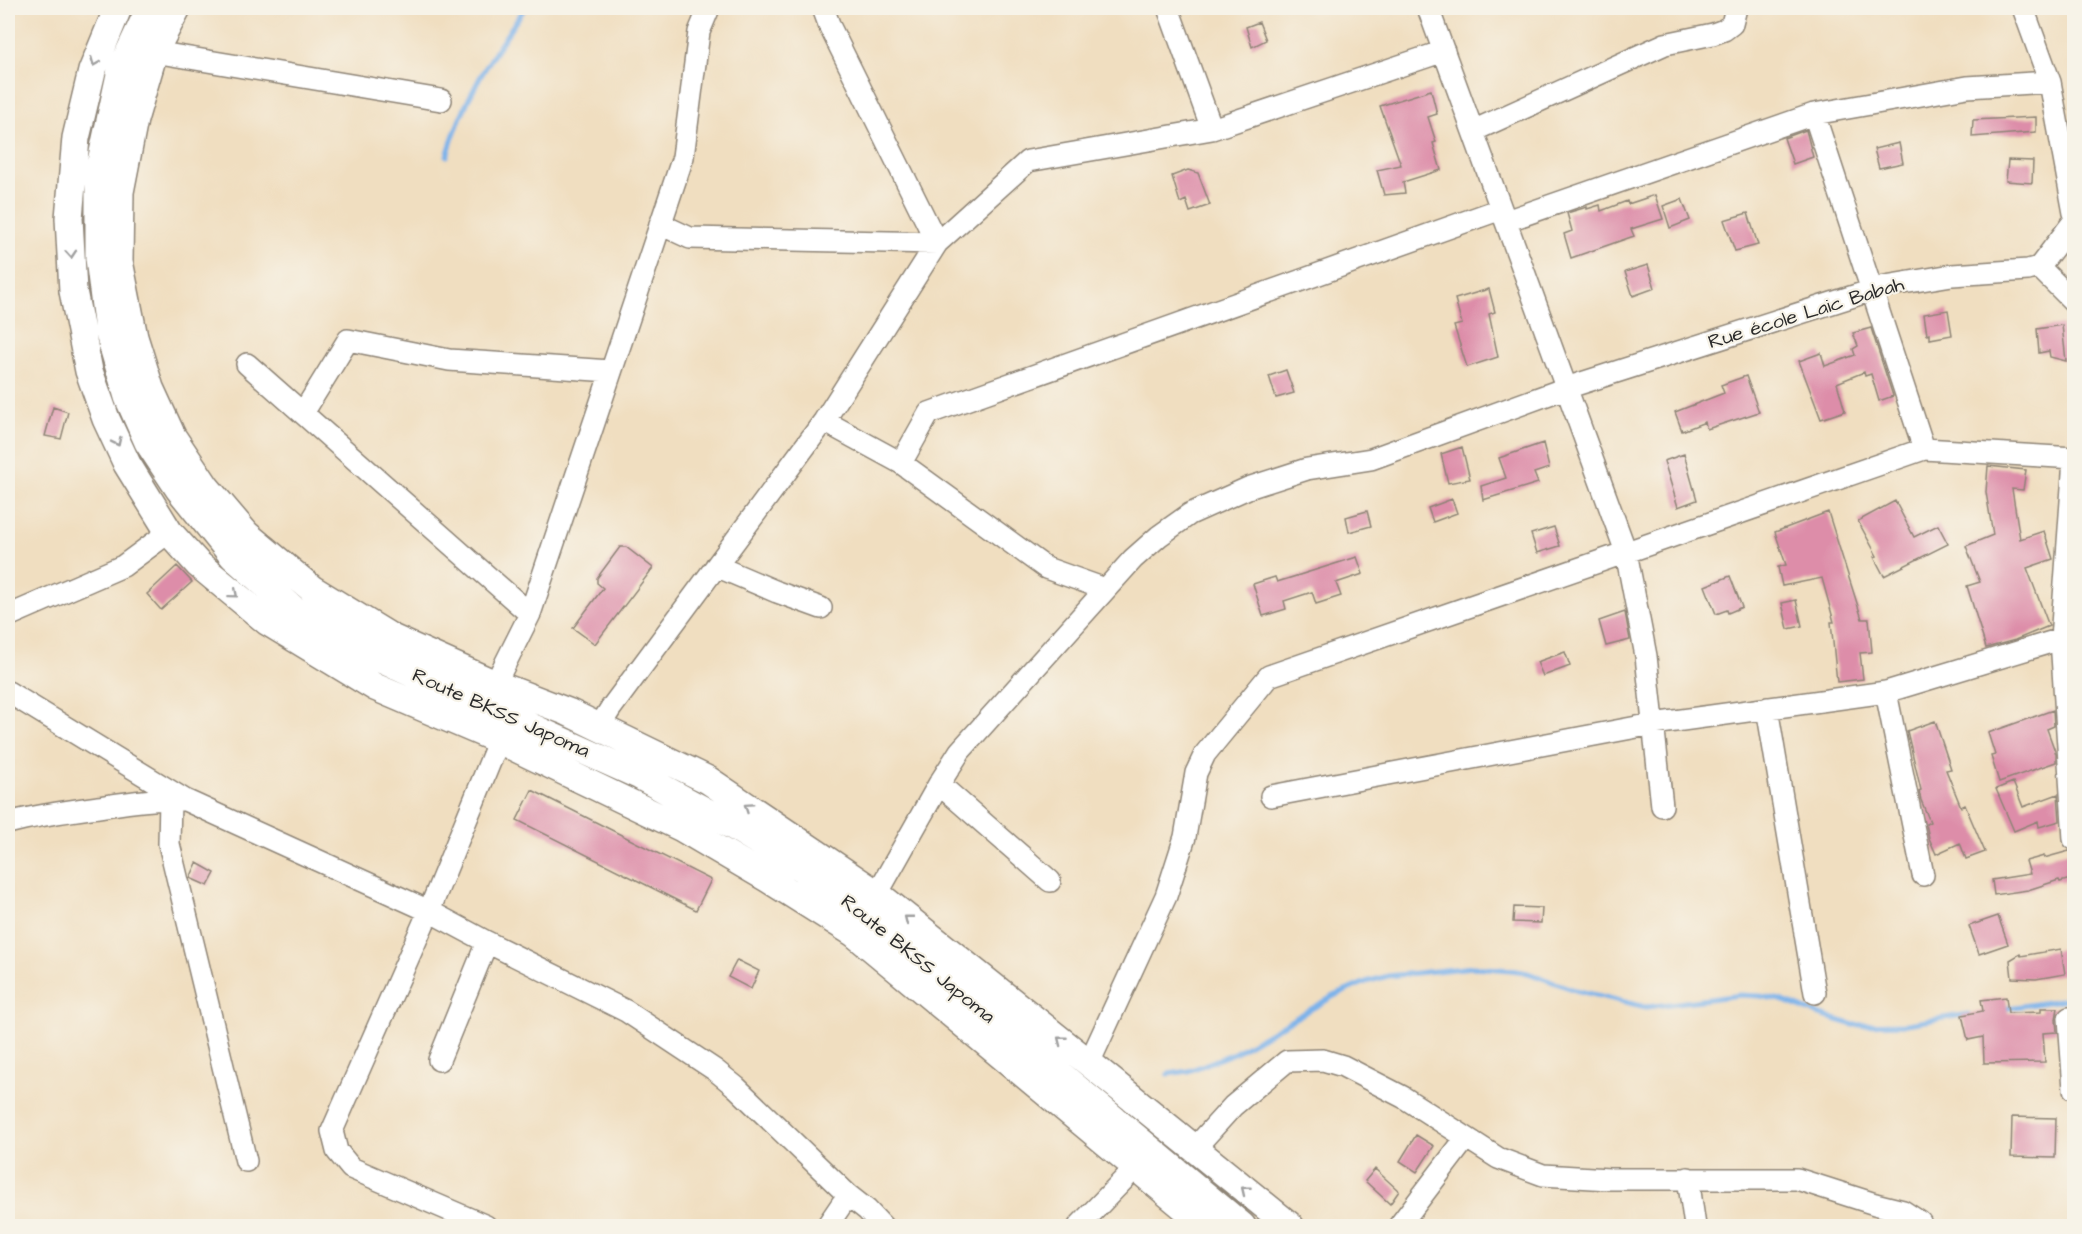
<svg xmlns="http://www.w3.org/2000/svg" width="2082" height="1234" font-family="'Architects Daughter',sans-serif">
<style>
.lines{fill:none;stroke-linecap:round;stroke-linejoin:round}
.stream{stroke:#7cb2ea;stroke-width:5}
.building{fill:#dd8da9}
.minor-casing{stroke:#8e8476;stroke-width:24}
.major-casing{stroke:#8e8476;stroke-width:30}
.minor{stroke:#fff;stroke-width:21}
.major{stroke:#fff;stroke-width:27}
.oneway{stroke:#a0a0a0}
.labels{text-anchor:middle;dominant-baseline:central;stroke-width:4.5;stroke-linejoin:round;paint-order:stroke}
.street-label{font-size:20px;fill:#2b2b2b;stroke:#f7f3e8}
</style>
<rect width="100%" height="100%" fill="#f7f3e8"/>
<filter id="ink" filterUnits="userSpaceOnUse"><feTurbulence type="fractalNoise" baseFrequency=".0167" numOctaves="2"/><feDisplacementMap in="SourceGraphic" scale="12" xChannelSelector="R" yChannelSelector="G"/><feConvolveMatrix kernelMatrix="1 2 1 2 8 2 1 2 1" color-interpolation-filters="sRGB"/></filter>
<filter id="wash" filterUnits="userSpaceOnUse"><feTurbulence type="fractalNoise" baseFrequency=".008" numOctaves="4" result="noise"/><feDisplacementMap in="SourceGraphic" scale="24" xChannelSelector="R" yChannelSelector="G"/><feGaussianBlur stdDeviation="1.35" result="paint"/><feColorMatrix in="noise" values="0 0 0 0 0 0 0 0 0 0 0 0 0 0 0 0 0 1.4 0 .05"/><feComposite in="paint" operator="in"/></filter>
<g filter="url(#wash)">
<rect width="100%" height="100%" fill="#f0dec0"/>
<g class="lines">
<path class="stream" d="M 447,156 C 463,99 492,55 525,8
M 2002,1009 L 2074,998
M 1168,1074 L 1189,1071 L 1234,1053 L 1334,996 L 1366,982 L 1388,976 L 1473,967 L 1511,970 L 1528,973 L 1575,990 L 1646,1007 L 1740,995 L 1760,996 L 1781,1000 L 1817,1014 L 1854,1025 L 1907,1024 L 1969,1014"/>
</g>
<g id="blocks">
<path class="building" d="M 1259,22 L 1266,40 L 1252,47 L 1246,27 Z
M 1431,90 L 1437,114 L 1428,117 L 1436,142 L 1433,143 L 1441,170 L 1403,182 L 1405,193 L 1384,195 L 1377,170 L 1401,165 L 1380,106 Z
M 2036,117 L 2036,132 L 1972,137 L 1973,120 Z
M 1806,130 L 1813,157 L 1793,164 L 1784,138 Z
M 1899,143 L 1903,163 L 1879,168 L 1874,149 Z
M 2008,160 L 2033,161 L 2032,183 L 2006,181 Z
M 1188,170 L 1198,173 L 1210,205 L 1190,212 L 1186,200 L 1180,203 L 1172,176 Z
M 1655,195 L 1663,219 L 1631,229 L 1634,236 L 1571,258 L 1564,234 L 1572,231 L 1567,213 L 1587,207 L 1587,209 L 1600,205 L 1601,211 L 1627,201 L 1628,204 Z
M 1682,199 L 1690,220 L 1670,228 L 1663,206 Z
M 1748,213 L 1758,245 L 1735,251 L 1724,220 Z
M 1648,265 L 1655,288 L 1633,296 L 1625,272 Z
M 1489,289 L 1495,312 L 1489,314 L 1498,357 L 1467,367 L 1454,326 L 1462,324 L 1455,299 Z
M 1948,310 L 1952,335 L 1930,339 L 1930,334 L 1927,335 L 1924,314 Z
M 2062,325 L 2066,361 L 2050,357 L 2049,351 L 2039,353 L 2037,329 Z
M 1871,328 L 1893,396 L 1879,401 L 1871,374 L 1865,376 L 1864,372 L 1837,383 L 1845,411 L 1821,419 L 1799,361 L 1821,353 L 1825,366 L 1855,355 L 1853,349 L 1858,346 L 1853,333 Z
M 1286,370 L 1294,393 L 1276,398 L 1269,376 Z
M 1746,376 L 1759,412 L 1707,429 L 1705,422 L 1682,431 L 1675,412 L 1724,393 L 1721,385 Z
M 53,407 L 68,412 L 61,439 L 45,436 Z
M 1543,443 L 1549,468 L 1534,473 L 1538,483 L 1483,500 L 1481,486 L 1506,478 L 1499,458 Z
M 1462,447 L 1470,479 L 1448,483 L 1441,454 Z
M 1684,454 L 1697,500 L 1678,507 L 1664,461 Z
M 1988,466 L 2026,470 L 2023,490 L 2012,489 L 2020,539 L 2044,531 L 2053,559 L 2027,568 L 2049,626 L 2015,640 L 1986,648 L 1967,586 L 1980,582 L 1966,546 L 1993,535 L 1986,492 Z
M 1452,499 L 1457,513 L 1433,522 L 1428,508 Z
M 1895,501 L 1914,537 L 1938,525 L 1948,544 L 1884,576 L 1874,557 L 1877,556 L 1858,521 Z
M 1367,511 L 1371,526 L 1349,532 L 1346,517 Z
M 1828,512 L 1862,619 L 1869,619 L 1872,652 L 1860,653 L 1863,679 L 1837,682 L 1831,622 L 1834,622 L 1822,578 L 1782,586 L 1778,567 L 1786,565 L 1775,532 Z
M 1554,527 L 1560,546 L 1537,553 L 1531,534 Z
M 620,547 L 626,547 L 653,568 L 595,644 L 573,628 L 603,588 L 597,583 L 597,578 Z
M 1357,557 L 1363,574 L 1336,583 L 1341,596 L 1316,604 L 1312,592 L 1284,601 L 1286,609 L 1263,616 L 1253,584 L 1275,577 L 1277,582 Z
M 177,566 L 192,582 L 161,610 L 147,594 Z
M 1730,576 L 1742,607 L 1728,613 L 1727,610 L 1716,614 L 1705,586 Z
M 1796,600 L 1802,626 L 1788,629 L 1782,603 Z
M 1625,612 L 1630,640 L 1606,646 L 1599,621 Z
M 1565,652 L 1570,666 L 1543,676 L 1537,662 Z
M 2053,710 L 2054,726 L 2047,729 L 2056,754 L 2056,762 L 1999,782 L 1991,756 L 1995,755 L 1988,733 Z
M 1935,721 L 1951,769 L 1946,770 L 1961,807 L 1965,805 L 1985,852 L 1966,859 L 1960,843 L 1936,854 L 1929,838 L 1926,824 L 1930,822 L 1921,800 L 1919,791 L 1921,790 L 1907,731 Z
M 2013,782 L 2023,807 L 2058,794 L 2060,821 L 2039,827 L 2038,821 L 2014,831 L 1996,789 Z
M 532,790 L 711,880 L 696,910 L 517,820 Z
M 2069,851 L 2074,852 L 2074,878 L 2060,882 L 2059,880 L 2028,890 L 1994,895 L 1992,880 L 2030,874 L 2026,861 L 2044,856 L 2044,858 Z
M 197,863 L 215,873 L 208,886 L 190,878 Z
M 1514,907 L 1542,908 L 1541,923 L 1513,922 Z
M 1998,916 L 2008,944 L 1979,954 L 1969,926 Z
M 2061,949 L 2065,974 L 2036,979 L 2012,978 L 2010,960 L 2020,954 L 2021,956 Z
M 737,960 L 759,971 L 751,989 L 728,977 Z
M 2006,997 L 2008,1013 L 2041,1012 L 2041,1008 L 2058,1008 L 2056,1019 L 2057,1032 L 2043,1033 L 2045,1062 L 1984,1063 L 1983,1037 L 1968,1040 L 1962,1015 L 1983,1011 L 1981,1000 Z
M 2012,1117 L 2056,1118 L 2055,1158 L 2011,1157 Z
M 1416,1135 L 1434,1146 L 1417,1172 L 1400,1161 Z
M 1375,1169 L 1399,1191 L 1390,1204 L 1365,1181 Z"/>
</g>
</g>
<g filter="url(#ink)">
<use href="#blocks" fill-opacity="0" stroke="#8e8476" stroke-width="1.5"/>
<g class="lines">
<defs>
<path id="minor" d="M 1168,8 L 1212,129
M 1428,8 L 1626,552 L 1646,656 L 1662,806
M 2023,8 L 2050,82 L 2074,213
M 154,52 L 441,100
M 1814,114 L 1924,449
M 1473,131 L 1665,44 L 1713,34 L 1724,30 L 1732,24 L 1736,8
M 1506,221 L 1814,114 L 1967,87 L 2050,82
M 660,224 L 690,238 L 937,243 L 830,27 L 823,8
M 2039,267 L 2074,221
M 2039,267 L 2074,302
M 247,364 L 530,614
M 303,413 L 348,340 L 449,360 L 610,371
M 824,421 L 901,463 L 1046,568 L 1105,589
M 2074,460 L 2061,639 L 2074,839
M 901,463 L 929,413 L 1501,209
M 716,566 L 777,592 L 821,608
M 8,616 L 123,566 L 169,532
M 495,684 L 530,614 L 683,157 L 699,32 L 709,8
M 8,692 L 185,800 L 429,911 L 487,942 L 626,1011 L 715,1070 L 736,1087 L 848,1195 L 867,1210 L 882,1226
M 1886,692 L 1923,875
M 1767,708 L 1815,993
M 599,727 L 611,708 L 824,421 L 937,243 L 1028,161 L 1212,129 L 1444,51
M 939,784 L 1050,881
M 1271,796 L 1653,724 L 1886,692 L 2061,639
M 170,799 L 169,844 L 246,1161
M 8,823 C 37,815 68,811 98,807 C 125,803 154,798 181,800
M 877,894 L 939,784 L 960,751 L 1133,559 L 1159,536 L 1190,514 L 1248,488 L 1307,469 L 1371,459 L 1566,388 L 1885,286 L 1952,275 L 2028,270 L 2039,267
M 2069,1018 L 2074,1089
M 439,1060 L 487,942
M 1089,1063 L 1166,896 L 1185,837 L 1196,773 L 1205,754 L 1269,676 L 1924,449 L 2074,458
M 1194,1149 L 1233,1106 L 1287,1061 L 1323,1060 L 1343,1066 L 1403,1097 L 1498,1158 L 1543,1175 L 1609,1179 L 1797,1179 L 1875,1204 L 1903,1211 L 1920,1222 L 1919,1226
M 1688,1178 L 1695,1226
M 486,1226 L 351,1168 L 337,1151 L 332,1131 L 429,911 L 499,740
M 827,1226 L 848,1195
M 1079,1226 L 1136,1167
M 1399,1226 L 1466,1138"/>
<path id="major" d="M 118,8 L 92,71 L 76,138 L 69,218 L 73,291 L 89,371 L 106,419 L 127,464 L 169,532 L 198,564 L 268,622 L 375,687 L 499,740 L 682,828 L 767,878 L 854,933 L 1207,1226
M 150,8 L 121,70 L 99,171 L 99,258 L 108,330 L 128,397 L 148,442 L 179,489 L 233,556 L 292,608 L 369,654 L 640,776 L 731,825 L 802,868 L 871,917 L 1242,1226
M 177,8 L 154,52 L 134,120 L 120,192 L 119,261 L 134,337 L 150,388 L 172,436 L 206,487 L 246,534 L 312,589 L 392,638 L 495,684 L 568,712 L 708,780 L 877,894 L 1089,1063 L 1290,1226"/>
</defs>
<use href="#minor" class="minor-casing"/>
<use href="#major" class="major-casing"/>
<use href="#minor" class="minor"/>
<use href="#major" class="major"/>
</g>
<defs><path id="oneway-chevron" d="M-2-3.5L2.5 0L-2 3.5" fill="none" stroke-width="1.6" stroke-linecap="round" stroke-linejoin="round" transform="scale(1.5)"/></defs>
<g class="oneway">
<use href="#oneway-chevron" transform="translate(95 62) rotate(112)"/>
<use href="#oneway-chevron" transform="translate(71 254) rotate(86)"/>
<use href="#oneway-chevron" transform="translate(117 442) rotate(64)"/>
<use href="#oneway-chevron" transform="translate(234 594) rotate(40)"/>
<use href="#oneway-chevron" transform="translate(748 807) rotate(-146)"/>
<use href="#oneway-chevron" transform="translate(908 919) rotate(-142)"/>
<use href="#oneway-chevron" transform="translate(1061 1040) rotate(-142)"/>
<use href="#oneway-chevron" transform="translate(1245 1190) rotate(-141)"/>
</g>
</g>
<g class="labels">
<g class="street-label">
<text transform="translate(1806 313) rotate(-17)">Rue école Laic Babah</text>
<text transform="translate(501 713) rotate(24)">Route BKSS Japoma</text>
<text transform="translate(918 959) rotate(39)">Route BKSS Japoma</text>
</g>
</g>
<rect width="2082" height="1234" fill="none" stroke="#f7f3e8" stroke-width="30"/>
</svg>
